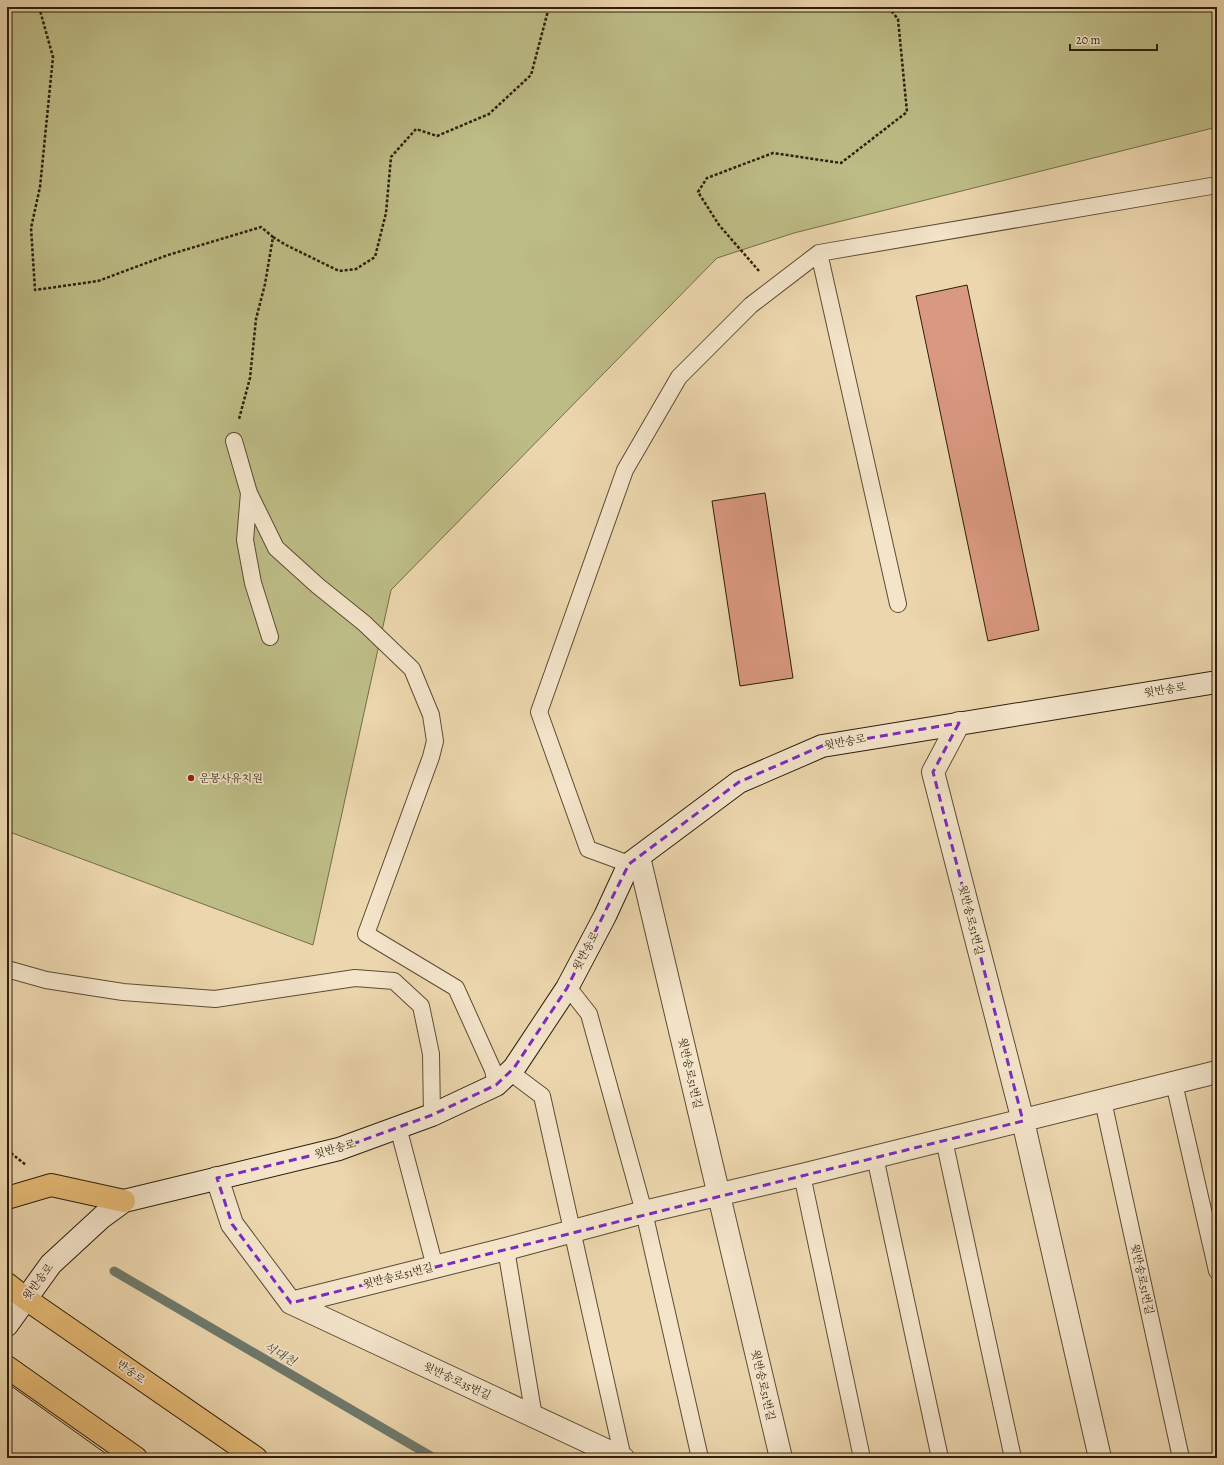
<svg xmlns="http://www.w3.org/2000/svg" width="1224" height="1465" font-family="Alegreya,'Noto Serif KR',serif">
<style>
.green{fill:#bdbc86;stroke:#756d48}
.lines{fill:none;stroke-linecap:round;stroke-linejoin:round}
.stream{stroke:#6e7a6d;stroke-width:9}
.building{fill:#d99880;stroke:#2d1e0a}
.lane-casing{stroke:#5d4c33;stroke-width:18}
.street-casing{stroke:#5d4c33;stroke-width:24}
.secondary-casing{stroke:#2d1e0a;stroke-width:24}
.primary-casing{stroke:#2d1e0a;stroke-width:24}
.path{stroke:#2d1e0a;stroke-width:2.5;stroke-dasharray:3 2;stroke-linecap:butt}
.lane{stroke:#f3e4ca;stroke-width:16}
.street{stroke:#f3e4ca;stroke-width:22}
.secondary{stroke:#f3e4ca;stroke-width:22}
.primary{stroke:#e6bb76;stroke-width:22}
.tram{stroke:#2d1e0a;stroke-width:1}
.marked{fill:none;stroke:#7b2cbf;stroke-width:3;stroke-dasharray:8 5;stroke-linejoin:round}
.poi-dot{fill:#8f2418;stroke:#f3e4ca;stroke-width:1.5}
.labels{text-anchor:middle;dominant-baseline:central;stroke-width:3.5;stroke-linejoin:round;paint-order:stroke}
.street-label{font-size:11px;fill:#2d1e0a;stroke:#f3e4ca}
.poi-label{font-size:11px;fill:#2d1e0a;stroke:#f3e4ca;text-anchor:start}
.water-label{font-size:12px;font-style:italic;fill:#4d4c3c;stroke:#f3e4ca}
</style>
<rect width="100%" height="100%" fill="#ecd6ad"/>
<filter id="stains"><feTurbulence type="fractalNoise" baseFrequency=".005" numOctaves="4"/><feColorMatrix values="0 0 0 0 .2 0 0 0 0 .09 0 0 0 0 .02 0 0 0 .5 -.17"/></filter>
<radialGradient id="worn" r=".72"><stop offset=".6" stop-color="#630" stop-opacity="0"/><stop offset="1" stop-color="#630" stop-opacity=".3"/></radialGradient>
<path class="green" d="M 7,7 L 1217,7 L 1217,127 L 794,233 L 717,258 L 391,590 L 313,945 L 7,831 Z"/>
<g class="lines">
<path class="stream" d="M 114,1271 L 434,1458"/>
</g>
<path class="building" d="M 967,285 L 1039,630 L 988,641 L 916,296 Z
M 765,493 L 793,678 L 740,686 L 712,501 Z"/>
<g class="lines">
<defs>
<path id="lane" d="M 819,253 L 898,604
M 234,441 L 249,493 L 245,540 L 253,583 L 270,637
M 249,493 L 276,548 L 318,586 L 364,623 L 412,669 L 431,715 L 435,741 L 431,757 L 366,934 L 456,988 L 493,1070 L 496,1085
M 629,864 L 588,849 L 539,712 L 625,470 L 679,377 L 751,305 L 819,253 L 1217,185
M 7,969 L 46,980 L 123,992 L 215,999 L 355,978 L 394,981 L 421,1006 L 431,1054 L 432,1115
M 567,986 L 589,1014 L 644,1212 L 700,1458
M 510,1072 L 542,1096 L 623,1458
M 1174,1083 L 1217,1271
M 1103,1101 L 1181,1458
M 398,1127 L 435,1267
M 944,1140 L 1013,1458
M 875,1157 L 940,1458
M 802,1175 L 862,1458
M 506,1249 L 534,1417"/>
<path id="street" d="M 959,723 L 933,772 L 1023,1121 L 1100,1458
M 639,857 L 781,1458
M 217,1178 L 232,1224 L 291,1303 L 623,1458
M 291,1303 L 506,1249 L 644,1212 L 802,1175 L 1217,1072"/>
<path id="secondary" d="M 7,1325 L 51,1264 L 102,1217 L 124,1201 L 339,1149 L 432,1115 L 496,1085 L 514,1068 L 567,988 L 605,916 L 629,864 L 739,782 L 822,746 L 1217,682"/>
<path id="primary" d="M 7,1198 L 51,1185 L 124,1201
M 7,1284 L 26,1299 L 256,1458
M 7,1367 L 136,1458"/>
</defs>
<use href="#lane" class="lane-casing"/>
<use href="#street" class="street-casing"/>
<use href="#secondary" class="secondary-casing"/>
<use href="#primary" class="primary-casing"/>
<path class="path" d="M 39,7 L 53,57 L 40,187 L 31,228 L 35,290 L 98,281 L 168,255 L 261,227 L 273,237 L 265,284 L 256,319 L 250,378 L 239,419
M 273,237 L 286,245 L 339,271 L 356,269 L 375,257 L 386,213 L 391,157 L 416,129 L 437,136 L 489,114 L 531,75 L 549,7
M 759,271 L 719,225 L 698,192 L 707,178 L 773,153 L 841,163 L 907,112 L 898,19 L 888,7
M 7,1150 L 26,1165"/>
<use href="#lane" class="lane"/>
<use href="#street" class="street"/>
<use href="#secondary" class="secondary"/>
<use href="#primary" class="primary"/>
<path class="tram" d="M 7,1383 L 112,1458"/>
</g>
<path class="marked" d="M 959,723 L 933,772 L 1023,1121 L 291,1303 L 232,1224 L 217,1178 L 339,1149 L 432,1115 L 496,1085 L 514,1068 L 567,988 L 629,864 L 739,782 L 822,746 Z"/>
<circle class="poi-dot" cx="191" cy="778" r="4"/>
<g class="labels">
<g class="street-label">
<text transform="translate(1165 690) rotate(-9)">윗반송로</text>
<text transform="translate(845 742) rotate(-10)">윗반송로</text>
<text transform="translate(971 920) rotate(76)">윗반송로51번길</text>
<text transform="translate(586 951) rotate(-62)">윗반송로</text>
<text transform="translate(690 1073) rotate(77)">윗반송로51번길</text>
<text transform="translate(335 1149) rotate(-16)">윗반송로</text>
<text transform="translate(398 1276) rotate(-14)">윗반송로51번길</text>
<text transform="translate(1142 1279) rotate(78)">윗반송로51번길</text>
<text transform="translate(38 1282) rotate(-53)">윗반송로</text>
<text transform="translate(131 1372) rotate(35)">반송로</text>
<text transform="translate(457 1381) rotate(25)">윗반송로35번길</text>
<text transform="translate(763 1385) rotate(77)">윗반송로51번길</text>
</g>
<g class="poi-label">
<text x="199" y="778">운봉사유치원</text>
</g>
<g class="water-label">
<text transform="translate(280 1354) rotate(30)">석대천</text>
</g>
</g>
<rect width="1224" height="1465" fill="none" stroke="#ecd6ad" stroke-width="24"/>
<rect x="8" y="8" width="1208" height="1449" fill="none" stroke="#2d1e0a" stroke-width="2"/>
<rect x="12" y="12" width="1200" height="1441" fill="none" stroke="#2d1e0a"/>
<path d="M1070 44v6h87v-6" fill="none" stroke="#2d1e0a" stroke-width="2"/>
<text x="1076" y="44" font-size="12" fill="#2d1e0a" stroke="#f3e4ca" stroke-width="3" paint-order="stroke">20 m</text>
<rect width="100%" height="100%" filter="url(#stains)"/>
<rect width="100%" height="100%" fill="url(#worn)"/>
</svg>
